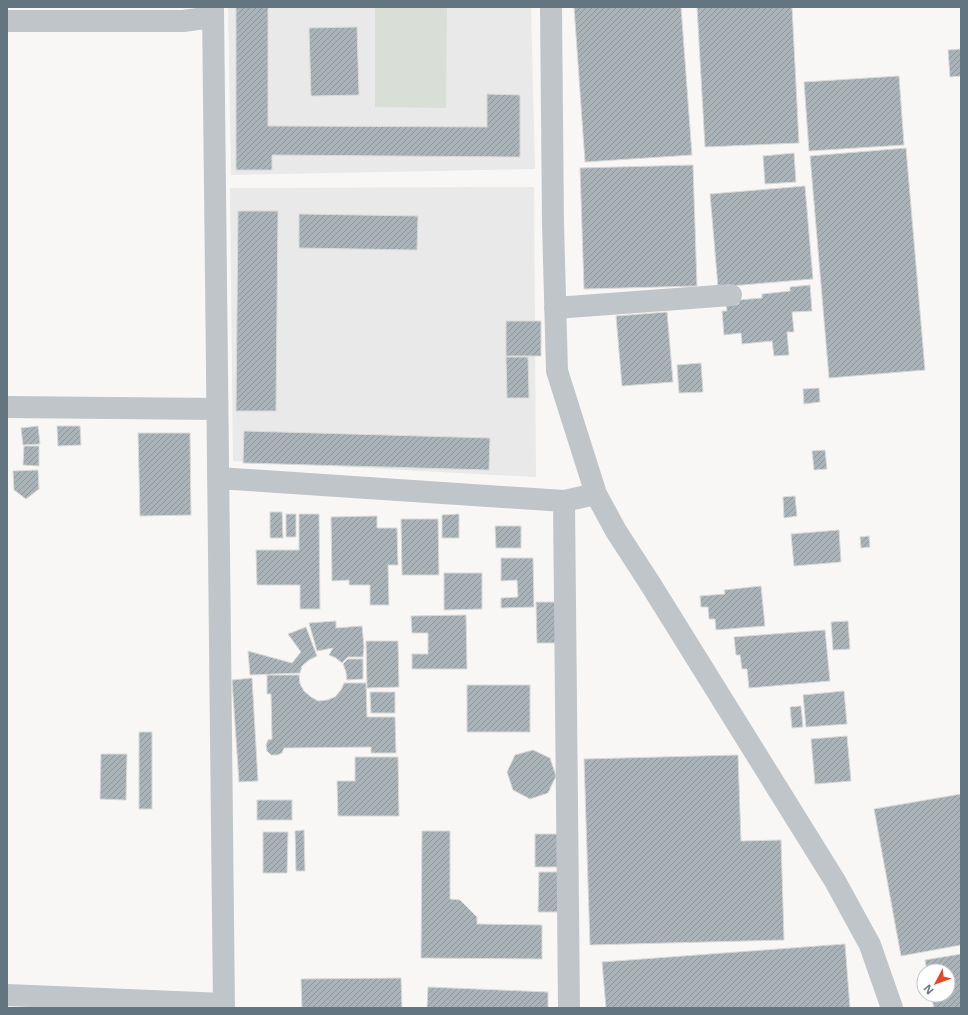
<svg xmlns="http://www.w3.org/2000/svg" width="968" height="1015" font-family="'Noto Sans',sans-serif">
<style>
.built{fill:#e8e9e8}
.pitch{fill:#d9dfd6}
.building{fill:url(#building-hatch);stroke:#d9d9d7}
.lines{fill:none;stroke-linecap:round;stroke-linejoin:round}
.minor{stroke:#c0c5c9;stroke-width:22}
</style>
<defs>
<pattern id="building-hatch" width="6" height="6" patternUnits="userSpaceOnUse"><rect width="6" height="6" fill="#a9b3b8"/><path d="M-1 1l2-2M0 6l6-6M5 7l2-2" fill="none" stroke="#8d969b"/></pattern>
</defs>
<rect width="100%" height="100%" fill="#f8f7f5"/>
<path class="built" d="M 228,7 L 531,7 L 535,169 L 231,175 Z
M 534,187 L 536,477 L 233,461 L 230,188 Z"/>
<path class="pitch" d="M 375,7 L 447,7 L 446,108 L 375,107 Z"/>
<path class="building" d="M 236,7 L 268,7 L 268,126 L 487,127 L 487,94 L 520,95 L 520,157 L 272,155 L 272,170 L 236,170 Z
M 574,7 L 681,7 L 692,155 L 585,162 Z
M 697,7 L 792,7 L 799,143 L 705,147 Z
M 357,27 L 359,95 L 311,96 L 309,28 Z
M 961,49 L 961,76 L 950,77 L 948,50 Z
M 899,76 L 904,145 L 809,151 L 804,82 Z
M 906,148 L 925,370 L 829,378 L 810,156 Z
M 794,153 L 796,182 L 765,184 L 763,156 Z
M 693,165 L 697,286 L 584,289 L 580,168 Z
M 805,186 L 813,279 L 718,287 L 710,194 Z
M 238,211 L 278,211 L 276,411 L 236,411 Z
M 299,214 L 418,216 L 417,250 L 299,248 Z
M 810,285 L 812,311 L 792,312 L 794,332 L 787,332 L 789,355 L 774,356 L 772,341 L 742,344 L 741,333 L 724,335 L 722,311 L 727,311 L 726,305 L 739,304 L 738,300 L 762,298 L 762,294 L 790,291 L 790,287 Z
M 667,312 L 673,382 L 622,386 L 616,316 Z
M 506,321 L 541,321 L 541,356 L 506,356 Z
M 506,357 L 528,357 L 529,398 L 507,398 Z
M 701,363 L 703,392 L 679,393 L 677,365 Z
M 819,388 L 820,402 L 804,404 L 803,389 Z
M 38,426 L 40,444 L 23,445 L 21,428 Z
M 57,426 L 80,426 L 81,445 L 58,446 Z
M 244,431 L 490,438 L 489,470 L 243,463 Z
M 138,433 L 190,433 L 191,515 L 140,516 Z
M 24,446 L 39,446 L 39,466 L 23,465 Z
M 825,450 L 827,469 L 814,470 L 812,451 Z
M 38,470 L 39,489 L 26,499 L 14,490 L 13,471 Z
M 795,496 L 797,516 L 784,518 L 783,497 Z
M 270,512 L 282,512 L 283,538 L 270,538 Z
M 286,514 L 296,514 L 296,537 L 286,537 Z
M 299,514 L 319,514 L 320,609 L 300,609 L 300,585 L 257,585 L 256,550 L 299,550 Z
M 459,514 L 459,538 L 442,538 L 442,515 Z
M 377,516 L 377,528 L 397,528 L 398,565 L 388,565 L 389,605 L 370,605 L 370,585 L 349,585 L 349,580 L 332,581 L 331,517 Z
M 401,519 L 438,519 L 439,575 L 402,575 Z
M 495,526 L 521,526 L 521,548 L 496,548 Z
M 839,530 L 841,562 L 794,566 L 791,534 Z
M 869,536 L 870,547 L 861,548 L 860,537 Z
M 501,558 L 533,558 L 534,607 L 501,608 L 501,598 L 518,597 L 517,580 L 501,581 Z
M 444,573 L 482,573 L 482,609 L 444,610 Z
M 761,586 L 765,626 L 716,630 L 715,619 L 709,619 L 708,607 L 701,607 L 700,596 L 725,594 L 724,590 Z
M 536,602 L 560,602 L 555,643 L 537,643 Z
M 466,615 L 467,669 L 412,669 L 412,654 L 428,654 L 428,633 L 412,633 L 411,616 Z
M 336,621 L 336,628 L 362,626 L 364,647 L 363,657 L 348,657 L 342,663 L 336,658 L 329,655 L 333,648 L 317,651 L 309,623 Z
M 848,621 L 850,649 L 833,650 L 831,622 Z
M 306,627 L 317,656 L 309,660 L 302,666 L 300,673 L 250,675 L 248,651 L 292,663 L 301,652 L 288,634 Z
M 825,630 L 830,681 L 749,688 L 747,669 L 742,669 L 740,655 L 736,655 L 734,637 Z
M 366,641 L 398,641 L 399,687 L 367,688 Z
M 348,659 L 363,659 L 363,679 L 347,680 L 346,672 L 343,664 Z
M 267,675 L 299,675 L 300,684 L 304,691 L 311,697 L 318,701 L 327,700 L 335,697 L 341,690 L 344,683 L 366,683 L 367,717 L 395,717 L 396,753 L 371,753 L 371,747 L 284,748 L 282,753 L 277,755 L 271,755 L 267,751 L 266,745 L 268,740 L 272,739 L 271,694 L 267,694 Z
M 252,678 L 258,781 L 239,782 L 232,680 Z
M 467,685 L 530,685 L 530,732 L 467,732 Z
M 844,691 L 847,724 L 806,727 L 803,695 Z
M 370,692 L 395,692 L 395,713 L 371,713 Z
M 801,706 L 803,727 L 792,728 L 790,707 Z
M 139,732 L 152,732 L 152,809 L 139,809 Z
M 847,736 L 851,781 L 815,784 L 811,739 Z
M 533,750 L 550,758 L 556,776 L 548,793 L 530,799 L 513,790 L 507,772 L 515,755 Z
M 101,754 L 127,754 L 126,800 L 100,799 Z
M 738,755 L 741,841 L 781,840 L 784,940 L 590,945 L 584,759 Z
M 355,757 L 398,757 L 399,816 L 338,816 L 337,781 L 355,781 Z
M 961,794 L 961,945 L 901,956 L 874,809 Z
M 257,800 L 292,800 L 292,820 L 257,820 Z
M 304,830 L 305,871 L 296,871 L 295,831 Z
M 422,831 L 450,831 L 450,899 L 460,900 L 477,917 L 477,924 L 542,925 L 542,959 L 421,958 Z
M 263,832 L 288,832 L 287,873 L 263,873 Z
M 535,834 L 559,834 L 559,867 L 535,867 Z
M 539,872 L 559,872 L 558,912 L 538,912 Z
M 845,944 L 850,1008 L 606,1008 L 602,962 Z
M 961,954 L 961,1008 L 934,1008 L 931,995 L 948,995 L 948,971 L 927,971 L 925,960 Z
M 401,978 L 402,1008 L 302,1008 L 301,979 Z
M 428,987 L 548,992 L 548,1008 L 427,1008 Z"/>
<g class="lines">
<path class="minor" d="M 213,7 L 224,1008
M 551,7 L 553,223 L 557,371 L 596,494 L 616,531 L 651,585 L 835,881 L 870,945 L 892,1008
M 7,21 L 183,21 L 213,17
M 555,308 L 731,295
M 7,407 L 217,409
M 218,478 L 564,501 L 596,494
M 564,501 L 569,1008
M 7,995 L 224,1004"/>
</g>
<rect width="968" height="1015" fill="none" stroke="#627580" stroke-width="16"/>
<g transform="translate(936 983) rotate(229)"><circle r="19" fill="#ffffff" stroke="#c0c8cc"/>
<path d="M0-3L7 15L0 10L-7 15Z" fill="#e44928"/>
<text y="-6" font-size="11" font-weight="bold" text-anchor="middle" fill="#627580">N</text>
</g>
</svg>
